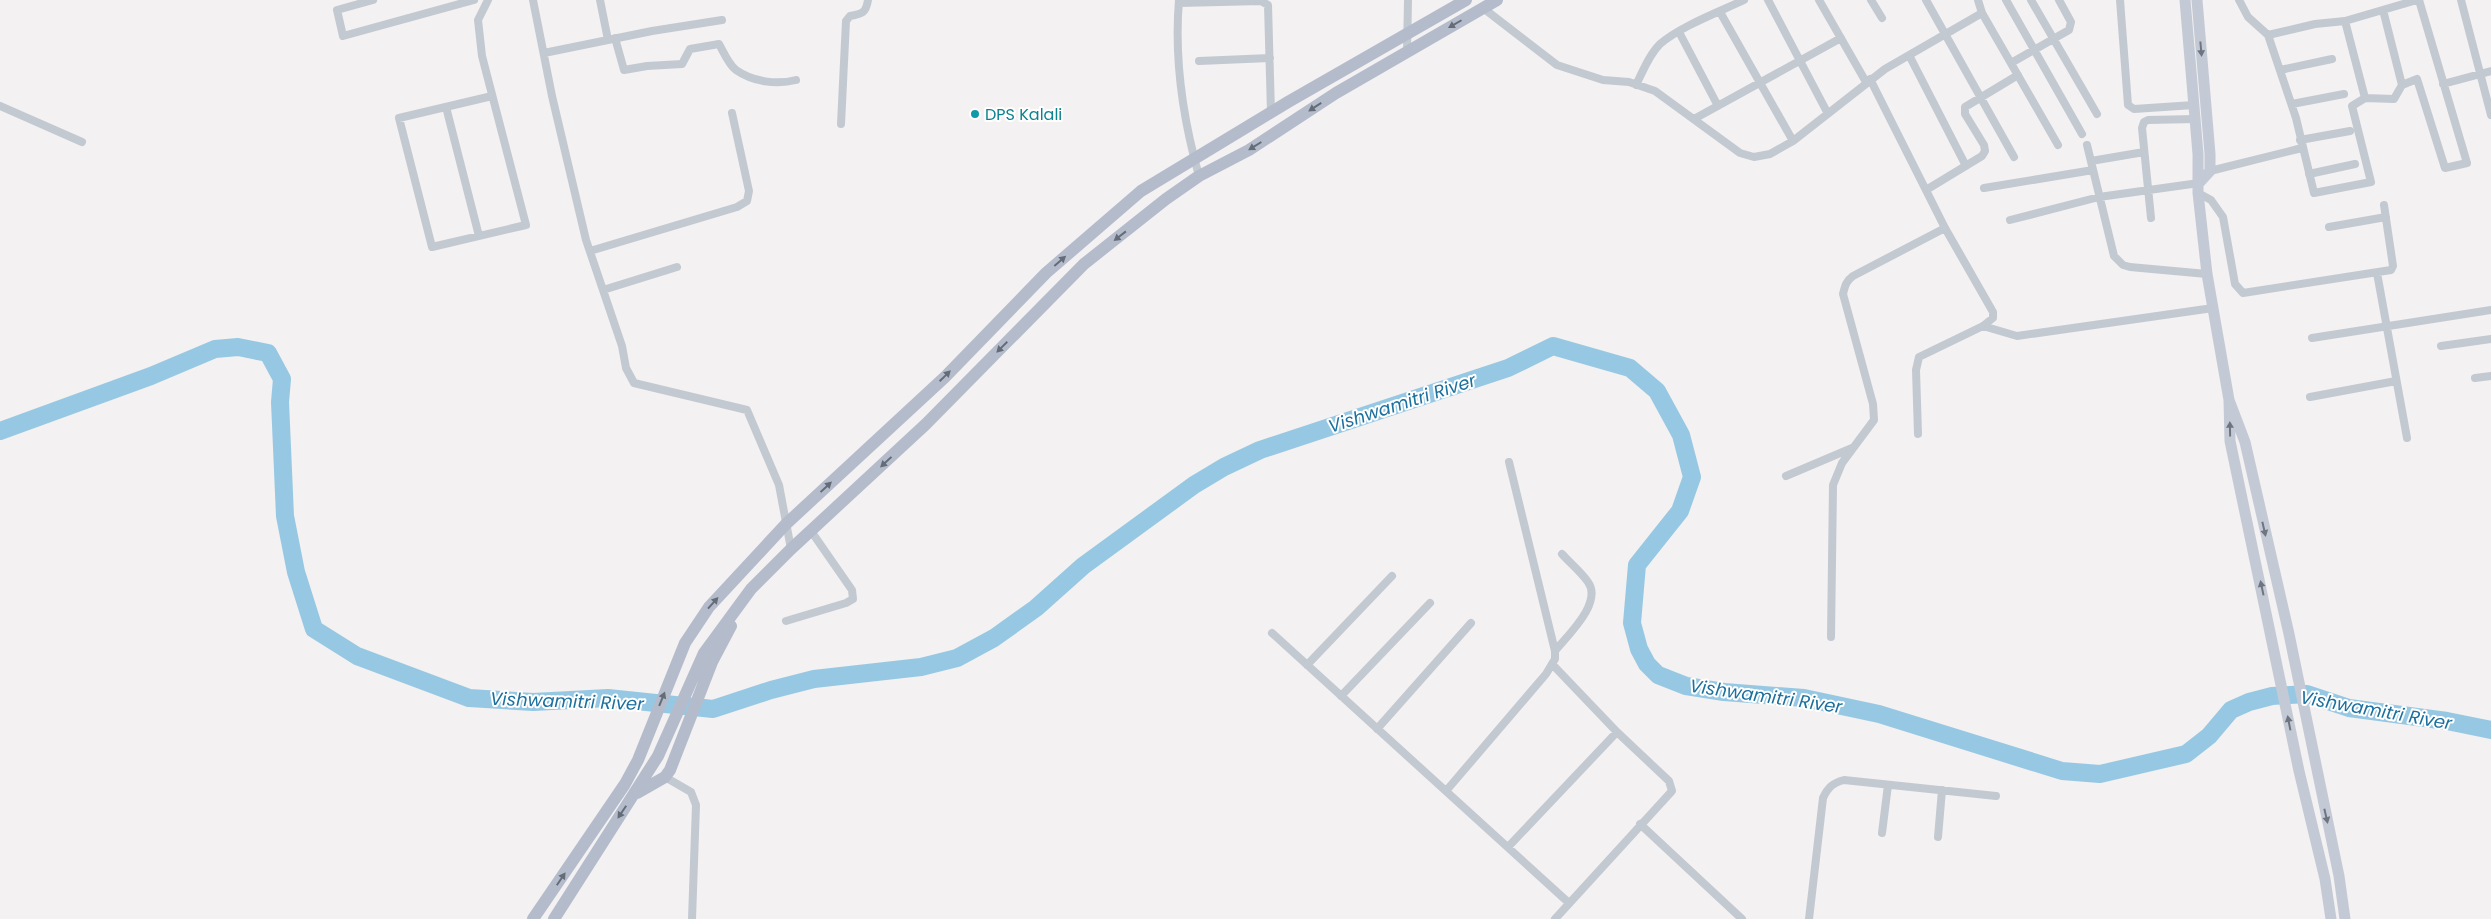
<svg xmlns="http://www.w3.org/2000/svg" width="2491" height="919" font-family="Poppins,sans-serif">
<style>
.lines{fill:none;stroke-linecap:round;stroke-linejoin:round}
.river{stroke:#96c8e3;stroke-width:18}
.street{stroke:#c3c9d1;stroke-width:8}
.secondary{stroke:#c4cad5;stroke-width:11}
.primary{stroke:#b4bccc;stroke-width:12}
.oneway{fill:#646c78}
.oneway2{fill:#6f7580}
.culture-dot{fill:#0f9aa8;stroke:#fff;stroke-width:2}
.labels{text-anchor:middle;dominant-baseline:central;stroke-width:4;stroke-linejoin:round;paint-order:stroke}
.culture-label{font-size:16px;fill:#0d838f;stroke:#fff;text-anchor:start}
.water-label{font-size:18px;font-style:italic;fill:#1c709e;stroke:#fff}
</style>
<rect width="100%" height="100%" fill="#f3f1f1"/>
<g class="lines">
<path class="river" d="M 0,431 L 151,376 L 215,349 L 238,347 L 268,353 L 282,379 L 280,402 L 285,516 L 296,572 L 314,629 L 357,656 L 469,698 L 533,702 L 608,698 L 713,709 L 771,690 L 814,679 L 921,667 L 957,658 L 994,638 L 1036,608 L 1083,566 L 1194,485 L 1224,467 L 1260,450 L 1508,368 L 1553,346 L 1630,368 L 1657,391 L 1681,435 L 1692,477 L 1680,511 L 1637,565 L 1632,623 L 1639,649 L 1647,664 L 1658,675 L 1686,686 L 1724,692 L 1804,698 L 1879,714 L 2062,771 L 2100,774 L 2186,754 L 2209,736 L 2231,710 L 2249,702 L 2272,696 L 2307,694 L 2349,708 L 2447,721 L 2491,730"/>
<path class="street" d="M 373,0 L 337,10 L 343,36 L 474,0
M 488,0 L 478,20 L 482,56 L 526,225 L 432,247 L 399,118 L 492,96
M 533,0 L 552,96 L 586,240 L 622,346 L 626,368 L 634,383 L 747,410 L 779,485 L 791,549
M 600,0 L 608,40
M 1179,0 C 1174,59 1183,119 1199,176
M 1768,0 L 1827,112
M 1819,0 L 1866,82
M 1871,0 L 1882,18
M 1926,0 L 2014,157
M 1978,0 L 1982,13 L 2058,145
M 2006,0 L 2082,134
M 2031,0 L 2097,114
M 2120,0 L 2128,105 L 2134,109 L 2194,105
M 2239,0 L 2248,17 L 2268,35
M 2461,0 L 2491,115
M 1179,3 L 1261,1 L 1268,5 L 1271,113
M 1483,8 L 1557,65 L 1603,80 L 1629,82 L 1655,91 L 1740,153 L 1754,157 L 1770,154 L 1793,141 L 1885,69 L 1982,13
M 2383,10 L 2402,85 L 2417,79 L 2445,168 L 2467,163 L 2419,0
M 1720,12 L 1793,141
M 2345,21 L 2365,98 L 2352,106 L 2371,182 L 2314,193 L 2296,118 L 2268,35 L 2315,24 L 2345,21 L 2417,0
M 1679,32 L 1718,106
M 615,38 L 624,70 L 647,66 L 682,64 L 690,49 L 719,44 C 723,51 729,65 736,70 C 753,82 777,85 796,80
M 1407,52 L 1408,0
M 544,53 L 652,31 L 722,20
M 1909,55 L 1966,166
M 1199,61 L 1270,58
M 2011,63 L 2069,30 L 2071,22 L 2059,0
M 2280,70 L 2332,59
M 1870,79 L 1945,228 L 1993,312 L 1993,318 L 1983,326 L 1919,357 L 1916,370 L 1918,434
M 2443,84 L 2491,71
M 1636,85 C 1643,71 1649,55 1660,44 C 1681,26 1719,12 1744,0
M 2365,98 L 2394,99 L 2402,85
M 2292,104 L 2344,94
M 0,106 L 82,142
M 446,107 L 479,236
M 1694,119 L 1841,38
M 841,124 L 846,21 L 850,16 C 862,14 866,13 868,0
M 2300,140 L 2350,131
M 2087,145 L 2114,256 L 2123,265 L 2130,267 L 2207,274
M 2091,161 L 2144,152
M 2210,171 L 2302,148
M 2309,174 L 2355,164
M 1984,188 L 2093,170
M 1926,190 L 1982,156 L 1985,151 L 1984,145 L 1965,114 L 1965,107 L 2018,75
M 2198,193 L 2211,200 L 2223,217 L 2235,284 L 2243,293 L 2391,270 L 2393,266 L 2384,205
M 2151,218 L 2142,128 L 2144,122 L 2148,120 L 2195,119
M 2010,220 L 2099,197 L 2199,183
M 2329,227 L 2386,217
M 590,251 L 737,207 L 747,201 L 749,191 L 732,113
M 2377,273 L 2407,438
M 603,290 L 677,267
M 1983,326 L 2017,336 L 2213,308
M 2312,338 L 2491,310
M 2441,346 L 2491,339
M 2475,378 L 2491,376
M 2310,397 L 2396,381
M 1786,476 L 1852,448
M 786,621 L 846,603 L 853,599 L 852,590 L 811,531
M 1272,633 L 1569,903
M 1831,637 L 1833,485 L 1842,463 L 1874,420 L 1873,404 L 1843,294 C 1845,286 1846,281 1853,276 L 1945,228
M 1555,651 C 1567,636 1603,603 1588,582 C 1581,572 1570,563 1562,554
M 1552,664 L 1617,732 L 1669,781 L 1672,791 L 1555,919
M 1307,665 L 1392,576
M 1341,696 L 1430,603
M 1377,729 L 1471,623
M 665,777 L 691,792 L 696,805 L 692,919
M 1446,791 L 1546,674 L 1555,659 L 1555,651 L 1509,462
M 1640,824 L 1742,919
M 1882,833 L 1888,785
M 1938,837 L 1942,790
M 1508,847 L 1617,732
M 1809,919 L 1823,798 C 1828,787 1833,783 1844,780 L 1996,796"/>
<path class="secondary" d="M 2185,0 L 2198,154 L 2198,193 L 2207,274 L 2229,400
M 2197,0 L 2210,154 L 2210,171 L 2199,183
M 2331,919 L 2325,879 L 2299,771 L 2230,441 L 2229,400 L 2245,442 L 2289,634 L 2339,876 L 2345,919"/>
<path class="primary" d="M 637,793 L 665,777 L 670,770 L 712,662 L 731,626
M 533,919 L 625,784 L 638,760 L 685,643 L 709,607 L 786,524 L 945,377 L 1046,273 L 1141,191 L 1288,102 L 1466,0
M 554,919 L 658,756 L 704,653 L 751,589 L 791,549 L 926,424 L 1084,264 L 1166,199 L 1199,176 L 1249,150 L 1336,93 L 1497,0"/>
</g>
<defs><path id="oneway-solid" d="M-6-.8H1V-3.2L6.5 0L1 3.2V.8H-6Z" transform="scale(1.25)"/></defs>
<g class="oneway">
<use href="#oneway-solid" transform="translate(1455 24) rotate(150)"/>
<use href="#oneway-solid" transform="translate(1315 107) rotate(147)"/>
<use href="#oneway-solid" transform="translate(1255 146) rotate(148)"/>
<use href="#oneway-solid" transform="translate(1120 236) rotate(142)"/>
<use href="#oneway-solid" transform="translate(1060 261) rotate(-41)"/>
<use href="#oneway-solid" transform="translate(1002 347) rotate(135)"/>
<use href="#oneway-solid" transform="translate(945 376) rotate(-44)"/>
<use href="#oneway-solid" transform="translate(886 462) rotate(137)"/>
<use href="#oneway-solid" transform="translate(826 487) rotate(-43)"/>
<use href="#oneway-solid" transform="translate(713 603) rotate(-48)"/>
<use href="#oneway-solid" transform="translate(662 699) rotate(-68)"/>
<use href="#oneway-solid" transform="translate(622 812) rotate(124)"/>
<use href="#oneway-solid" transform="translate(561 879) rotate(-56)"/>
</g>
<g class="oneway2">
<use href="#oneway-solid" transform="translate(2201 49) rotate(85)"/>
<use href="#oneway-solid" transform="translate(2230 429) rotate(-91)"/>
<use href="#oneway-solid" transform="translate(2264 529) rotate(77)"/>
<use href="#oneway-solid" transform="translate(2262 588) rotate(-102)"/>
<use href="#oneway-solid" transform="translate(2289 723) rotate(-101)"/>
<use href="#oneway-solid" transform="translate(2326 816) rotate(77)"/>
</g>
<circle class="culture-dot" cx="975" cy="114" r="5"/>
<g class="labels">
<g class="culture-label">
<text x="985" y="114">DPS Kalali</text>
</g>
<g class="water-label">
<text transform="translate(1402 403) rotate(-18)">Vishwamitri River</text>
<text transform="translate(1766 696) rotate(8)">Vishwamitri River</text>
<text transform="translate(567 701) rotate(2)">Vishwamitri River</text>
<text transform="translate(2376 710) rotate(10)">Vishwamitri River</text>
</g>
</g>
</svg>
